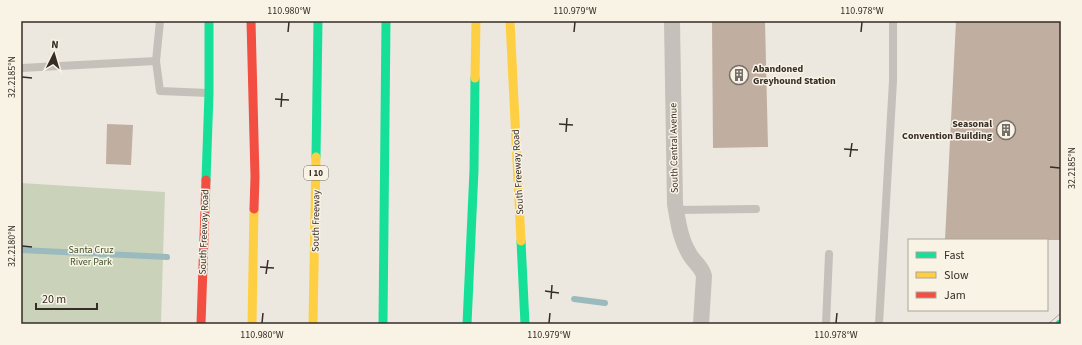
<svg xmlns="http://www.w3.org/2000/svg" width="1082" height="345" font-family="'Source Sans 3',sans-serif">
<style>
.green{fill:#cad3ba}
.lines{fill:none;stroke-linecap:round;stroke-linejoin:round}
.stream{stroke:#9bbabe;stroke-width:6}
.building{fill:#c0aea1}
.lane{stroke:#c5c0b9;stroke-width:8}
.street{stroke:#c5c0b9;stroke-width:16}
.fast{stroke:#16e098;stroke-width:9}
.slow{stroke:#ffcf43;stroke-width:9}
.jam{stroke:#f24e42;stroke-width:9}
.tram{stroke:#ada8a3;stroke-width:1}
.ticks{fill:none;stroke:#362d27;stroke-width:1.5}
.labels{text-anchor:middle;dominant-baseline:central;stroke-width:3;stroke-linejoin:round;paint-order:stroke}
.shield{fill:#f9f3e6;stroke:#706860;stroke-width:1}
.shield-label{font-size:9px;font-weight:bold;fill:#362d27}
.poi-label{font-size:10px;font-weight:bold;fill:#362d27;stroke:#f9f3e6;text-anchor:start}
.street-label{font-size:10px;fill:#362d27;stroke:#f9f3e6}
.park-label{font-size:10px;fill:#40542a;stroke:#f9f3e6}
.neatline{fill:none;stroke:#362d27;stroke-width:1.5}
.ticks-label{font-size:10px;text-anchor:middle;fill:#362d27}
</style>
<rect width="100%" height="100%" fill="#ece8e0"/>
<path class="green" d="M 21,183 L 165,192 L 161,324 L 21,324 Z"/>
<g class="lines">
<path class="stream" d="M 21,250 L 167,257
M 574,299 L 605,303"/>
</g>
<path class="building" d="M 712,21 L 765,21 L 768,147 L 713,148 Z
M 956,21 L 1061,21 L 1061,240 L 945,240 Z
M 107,124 L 133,125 L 131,165 L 106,164 Z"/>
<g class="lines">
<path class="lane" d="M 160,21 L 156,61 L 160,91 L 209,93
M 21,68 L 156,61
M 676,210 L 756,209
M 826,324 L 829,254
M 879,324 L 893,81 L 893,21"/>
<path class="street" d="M 672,21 L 675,204 C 678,221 680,239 690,255 C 694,262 702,267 704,276 L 701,324"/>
<path class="fast" d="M 316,157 L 318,21
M 206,180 L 209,93 L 209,21
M 521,241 L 525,324
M 383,324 L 386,21
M 467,324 L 474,170 L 475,78
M 1060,324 L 1061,324"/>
<path class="slow" d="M 510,21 L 521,241
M 475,78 L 476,21
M 252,324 L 254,209
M 313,324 L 316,157"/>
<path class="jam" d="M 251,21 L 255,177 L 254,209
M 201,324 L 206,180"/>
<path class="tram" d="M 1048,324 L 1061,313"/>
</g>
<path class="ticks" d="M 288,32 L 289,22M 574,32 L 575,22M 861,32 L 862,22M 22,77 L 32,78M 275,99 L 289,100M 281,107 L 282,93M 559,124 L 573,125M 566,132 L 567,118M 844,149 L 858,150M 850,157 L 852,143M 1050,167 L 1060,168M 22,246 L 32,247M 260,267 L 274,268M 266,274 L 268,260M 545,291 L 559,293M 551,299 L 552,285M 262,323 L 263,313M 549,323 L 550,313M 836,323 L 837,313"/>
<defs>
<symbol id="building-ring" viewBox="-11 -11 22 22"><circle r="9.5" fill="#f9f3e6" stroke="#766e68" stroke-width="1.5"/><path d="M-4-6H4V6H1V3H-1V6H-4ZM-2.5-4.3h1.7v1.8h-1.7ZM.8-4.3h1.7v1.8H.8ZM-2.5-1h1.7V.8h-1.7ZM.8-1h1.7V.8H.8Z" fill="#766e68"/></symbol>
</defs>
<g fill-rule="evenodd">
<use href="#building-ring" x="728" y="64" width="22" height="22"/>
<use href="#building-ring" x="995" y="119" width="22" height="22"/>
</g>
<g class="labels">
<rect class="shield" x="304" y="166" width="24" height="14" rx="3"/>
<g class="shield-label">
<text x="316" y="173">I 10</text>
</g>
<g class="poi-label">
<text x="753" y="69">Abandoned<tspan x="753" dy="12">Greyhound Station</tspan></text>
<text x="992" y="124" text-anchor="end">Seasonal<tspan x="992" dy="12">Convention Building</tspan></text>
</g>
<g class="street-label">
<text transform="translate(674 148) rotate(-91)">South Central Avenue</text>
<text transform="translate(518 172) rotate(-93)">South Freeway Road</text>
<text transform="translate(316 221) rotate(-89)">South Freeway</text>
<text transform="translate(204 232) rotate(-88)">South Freeway Road</text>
</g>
<g class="park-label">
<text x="91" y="250">Santa Cruz<tspan x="91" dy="12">River Park</tspan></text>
</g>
</g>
<rect width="1082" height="345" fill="none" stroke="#f9f3e6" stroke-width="44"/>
<rect x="908" y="239" width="140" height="72" fill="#f9f3e6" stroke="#aba49a"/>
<rect x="916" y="252" width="20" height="6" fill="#16e098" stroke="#aba49a"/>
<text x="944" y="259" font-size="12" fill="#362d27">Fast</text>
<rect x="916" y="272" width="20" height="6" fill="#ffcf43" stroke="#aba49a"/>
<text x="944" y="279" font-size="12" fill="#362d27">Slow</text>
<rect x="916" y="292" width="20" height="6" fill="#f24e42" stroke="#aba49a"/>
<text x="944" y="299" font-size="12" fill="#362d27">Jam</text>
<g transform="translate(54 54) rotate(5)" stroke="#f9f3e6" stroke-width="3" paint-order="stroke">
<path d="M0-3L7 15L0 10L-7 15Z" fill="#362d27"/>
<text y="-6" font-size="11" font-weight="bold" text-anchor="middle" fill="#362d27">N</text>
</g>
<path d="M36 303v6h61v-6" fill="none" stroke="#362d27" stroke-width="2"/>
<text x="42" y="303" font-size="12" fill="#362d27" stroke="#f9f3e6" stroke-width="3" paint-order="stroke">20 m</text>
<rect x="22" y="22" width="1038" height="301" class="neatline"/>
<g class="ticks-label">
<text x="289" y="14">110.980°W</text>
<text x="575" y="14">110.979°W</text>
<text x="862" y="14">110.978°W</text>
<text transform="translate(11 77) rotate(-90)" y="4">32.2185°N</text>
<text transform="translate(1071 168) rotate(-90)" y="4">32.2185°N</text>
<text transform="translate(11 246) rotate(-90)" y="4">32.2180°N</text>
<text x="262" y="338">110.980°W</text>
<text x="549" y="338">110.979°W</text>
<text x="836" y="338">110.978°W</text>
</g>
</svg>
